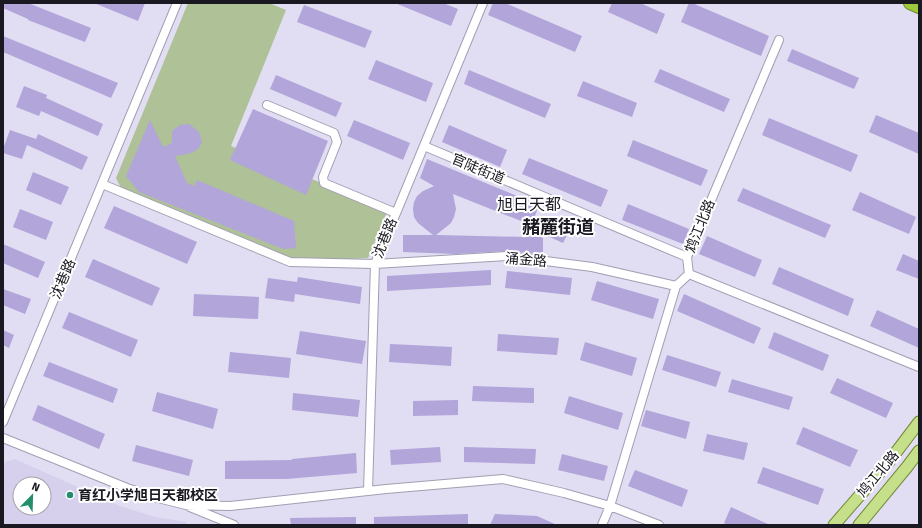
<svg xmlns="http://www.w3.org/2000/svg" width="922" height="528" font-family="'Fira Sans','Noto Sans SC',sans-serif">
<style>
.built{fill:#d7d0ed;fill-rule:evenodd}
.green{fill:#aec197}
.building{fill:#b1a5d9;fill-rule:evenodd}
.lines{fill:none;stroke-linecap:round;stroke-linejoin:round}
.minor-casing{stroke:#a29eb2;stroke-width:10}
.major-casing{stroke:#708b32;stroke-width:13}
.highway-casing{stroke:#708b32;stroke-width:14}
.minor{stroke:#fff;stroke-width:8}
.major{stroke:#c5df8a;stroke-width:11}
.highway{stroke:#9ec93c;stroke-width:12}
.poi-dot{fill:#248e6c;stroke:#fff;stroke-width:1.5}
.labels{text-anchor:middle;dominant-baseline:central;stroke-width:4;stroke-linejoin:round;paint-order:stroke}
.street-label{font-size:14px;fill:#1a1820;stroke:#fff}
.poi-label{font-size:14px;font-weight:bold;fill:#1a1820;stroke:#fff;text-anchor:start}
.quarter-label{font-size:16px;fill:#1a1820;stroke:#fff}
.district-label{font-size:18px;font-weight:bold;fill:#1a1820;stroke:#fff}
</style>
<rect width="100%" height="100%" fill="#e1ddf3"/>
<path class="built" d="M 15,459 L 120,506 L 155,517 L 187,522 L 186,525 L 3,525 L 3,466 L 5,462 ZM 20,484 L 44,484 L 44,508 L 20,508 Z"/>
<path class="green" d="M 188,3 L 269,3 L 286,10 L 231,146 L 388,210 L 368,258 L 290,262 L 121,188 L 116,178 Z"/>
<path class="building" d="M 3,3 L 28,3 L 91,28 L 85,42 L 28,20 L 28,19 L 3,8 Z
M 94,3 L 145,3 L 138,21 Z
M 395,3 L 443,3 L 458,9 L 451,26 Z
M 493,3 L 505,3 L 582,36 L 575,52 L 488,15 Z
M 612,3 L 640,3 L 665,14 L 657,34 L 608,12 Z
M 689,3 L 692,3 L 769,36 L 761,56 L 681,22 Z
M 304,5 L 372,31 L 365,48 L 297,22 Z
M 3,36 L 118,83 L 111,98 L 3,52 Z
M 792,49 L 859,78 L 854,89 L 787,61 Z
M 376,60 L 433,83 L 426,102 L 368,79 Z
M 660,69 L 730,99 L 724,112 L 654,82 Z
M 469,70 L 551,104 L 545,118 L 464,84 Z
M 276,75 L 342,103 L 336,117 L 270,89 Z
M 583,81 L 637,103 L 632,117 L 577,96 Z
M 24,86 L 47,95 L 46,98 L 103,124 L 98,136 L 41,111 L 39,116 L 16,107 Z
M 253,109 L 328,141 L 306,195 L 230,160 Z
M 876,115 L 919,133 L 919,154 L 869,132 Z
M 769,118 L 858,155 L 851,172 L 762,135 Z
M 150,120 L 163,147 L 172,143 L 172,131 L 180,125 L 189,124 L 199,132 L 202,143 L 197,150 L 188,154 L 175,156 L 187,183 L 194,186 L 197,180 L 294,221 L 296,248 L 283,249 L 139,192 L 126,176 Z
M 354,120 L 410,143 L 403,160 L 347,136 Z
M 449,125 L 507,150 L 500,167 L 442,142 Z
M 10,130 L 36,139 L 38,134 L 88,157 L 82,170 L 27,145 L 22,159 L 3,153 L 3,149 Z
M 633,140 L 708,170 L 701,186 L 627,156 Z
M 529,158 L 608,190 L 601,207 L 522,174 Z
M 427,159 L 539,205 L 535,216 L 569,231 L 563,243 L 543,234 L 543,255 L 507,251 L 455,254 L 403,252 L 403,235 L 433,235 L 418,223 L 414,217 L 413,209 L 414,202 L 417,196 L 423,191 L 434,186 L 420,178 ZM 453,194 L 531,225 L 526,237 L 436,235 L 451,223 L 454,217 L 456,209 Z
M 33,172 L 69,187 L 61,205 L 26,190 Z
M 743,188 L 831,225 L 825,238 L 737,201 Z
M 860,192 L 916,217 L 909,234 L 852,210 Z
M 628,204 L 689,229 L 683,244 L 622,220 Z
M 114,206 L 197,242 L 187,264 L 104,228 Z
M 20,209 L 53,222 L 46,240 L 13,227 Z
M 707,236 L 762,260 L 755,277 L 699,254 Z
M 3,244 L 45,262 L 38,278 L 3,263 Z
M 903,254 L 919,261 L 919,279 L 896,270 Z
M 93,259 L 160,288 L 152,306 L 85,277 Z
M 779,267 L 854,299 L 848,316 L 772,284 Z
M 491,270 L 491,285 L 387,291 L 387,276 Z
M 507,271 L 572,278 L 570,295 L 505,288 Z
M 298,277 L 362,287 L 360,304 L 295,294 L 294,302 L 265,298 L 268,278 L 297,282 Z
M 597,281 L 659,299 L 653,319 L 591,300 Z
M 3,289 L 31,299 L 25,314 L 3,305 Z
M 194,294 L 259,297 L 258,319 L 193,316 Z
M 684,294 L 761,328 L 754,344 L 677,311 Z
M 877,310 L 919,329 L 919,348 L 870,326 Z
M 69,312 L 138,340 L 131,357 L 62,328 Z
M 3,330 L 14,335 L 9,348 L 3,345 Z
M 300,331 L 366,341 L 362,364 L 296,354 Z
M 774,332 L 829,355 L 823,371 L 768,348 Z
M 498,334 L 559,338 L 557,355 L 497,351 Z
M 585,342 L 637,358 L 632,376 L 580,360 Z
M 390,344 L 452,347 L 451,366 L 389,362 Z
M 230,352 L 291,358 L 289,378 L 228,372 Z
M 667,355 L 721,372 L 716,387 L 662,370 Z
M 49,362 L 118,389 L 113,403 L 43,376 Z
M 837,378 L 893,403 L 886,418 L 830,393 Z
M 732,379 L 793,397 L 789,410 L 728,392 Z
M 473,386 L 534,388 L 534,403 L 472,401 Z
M 157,392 L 218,409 L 213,429 L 152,411 Z
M 293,393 L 360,400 L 358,417 L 292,410 Z
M 569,396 L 623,413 L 618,430 L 564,413 Z
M 458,400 L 458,415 L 413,416 L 413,401 Z
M 38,405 L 105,434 L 99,449 L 32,420 Z
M 646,410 L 690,422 L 686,439 L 641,426 Z
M 803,427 L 858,450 L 850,467 L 796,444 Z
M 707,434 L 748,443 L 744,460 L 703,451 Z
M 136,445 L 193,460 L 189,476 L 132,461 Z
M 440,447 L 441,462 L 391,465 L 390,450 Z
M 464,447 L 536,449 L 535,464 L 464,462 Z
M 356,453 L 357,473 L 286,479 L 225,479 L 225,461 L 292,460 L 292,459 Z
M 562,454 L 608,466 L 604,481 L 558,470 Z
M 763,467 L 824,489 L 818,505 L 757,483 Z
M 635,470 L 688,490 L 682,507 L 628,486 Z
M 731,507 L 770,525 L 728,525 L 724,523 Z
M 468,514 L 468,525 L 374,525 L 374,517 Z
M 495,514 L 537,516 L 557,525 L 490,525 Z
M 356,517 L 356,525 L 291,525 L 290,518 Z"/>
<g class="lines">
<defs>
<path id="minor" d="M 267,105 L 334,133 L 337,142 L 323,177 L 324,183 L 396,213
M 424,146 L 687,257
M 102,184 L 290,262 L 375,264 L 507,256 L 592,267 L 676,286
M 689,274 L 919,367
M 3,422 L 177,3
M 3,438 L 127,488 L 158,498 L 186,505 L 230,506 L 386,489 L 503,479 L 564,493 L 610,506 L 659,525
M 368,491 L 375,264 L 483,3
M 190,507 L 234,525
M 602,525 L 610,506 L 676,286 L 689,274 L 687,257 L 779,40"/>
<path id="major" d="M 834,525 L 888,463 L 919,422
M 859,525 L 907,467 L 919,451"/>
<path id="highway" d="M 910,3 L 919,7"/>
</defs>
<use href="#minor" class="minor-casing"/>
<use href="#major" class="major-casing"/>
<use href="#highway" class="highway-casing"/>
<use href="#minor" class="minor"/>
<use href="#major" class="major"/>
<use href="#highway" class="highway"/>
</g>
<circle class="poi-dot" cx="70" cy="495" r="4"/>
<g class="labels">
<g class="street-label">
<text transform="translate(478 169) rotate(23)">官陡街道</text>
<text transform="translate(700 226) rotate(-68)">鸩江北路</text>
<text transform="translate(385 238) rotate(-68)">沈巷路</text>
<text transform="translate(526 260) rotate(5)">涌金路</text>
<text transform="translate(63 279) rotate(-67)">沈巷路</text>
<text transform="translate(878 474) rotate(-50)">鸠江北路</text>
</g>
<g class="poi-label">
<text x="78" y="495">育红小学旭日天都校区</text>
</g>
<g class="quarter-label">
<text x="529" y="204">旭日天都</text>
</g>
<g class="district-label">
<text x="558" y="227">赭麓街道</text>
</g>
</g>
<rect width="922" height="528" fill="none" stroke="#1a1820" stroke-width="8"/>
<g transform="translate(32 496) rotate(23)"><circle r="19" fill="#ffffff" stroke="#a3a3a6"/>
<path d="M0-3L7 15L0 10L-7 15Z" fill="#248e6c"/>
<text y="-6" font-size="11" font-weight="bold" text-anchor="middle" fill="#1a1820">N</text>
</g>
</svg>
